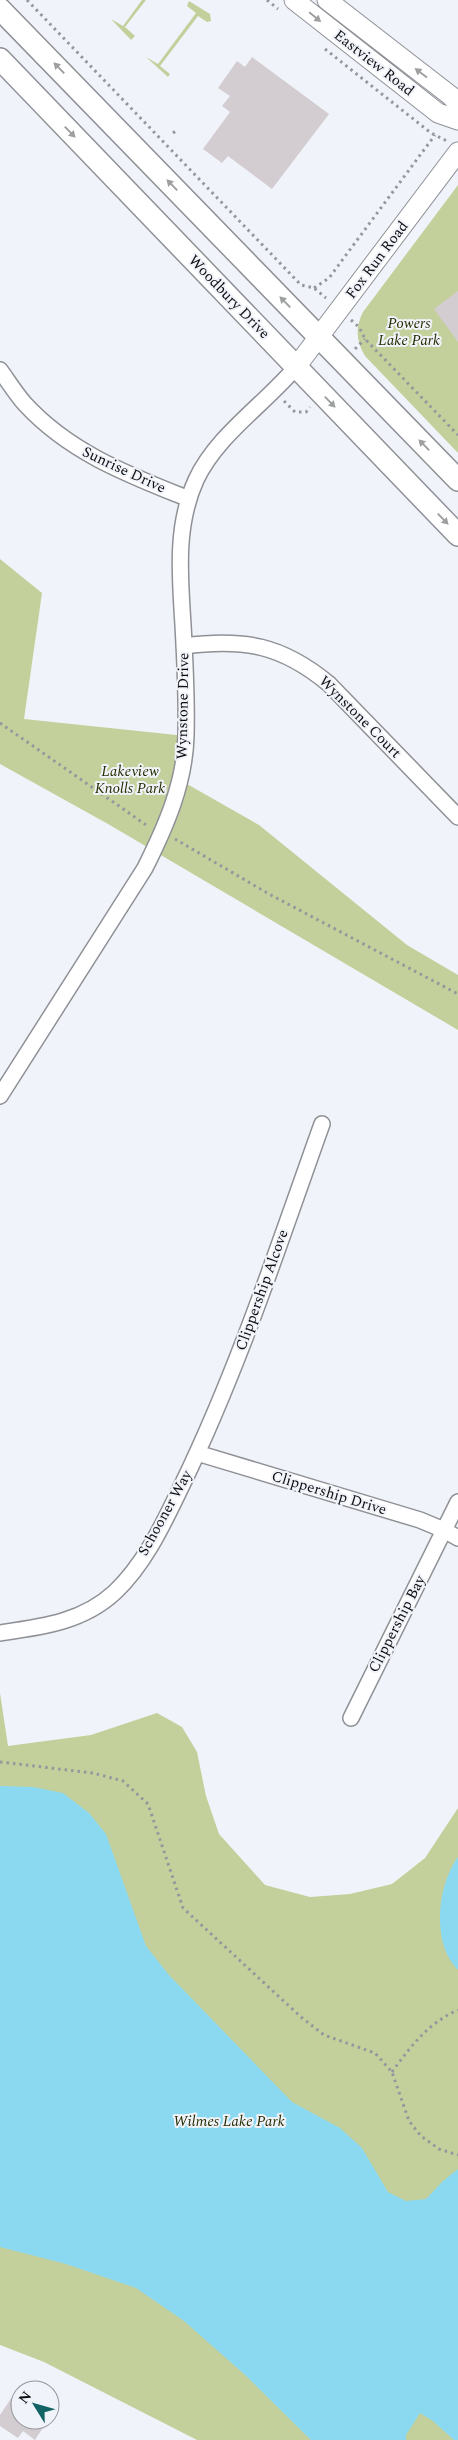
<svg xmlns="http://www.w3.org/2000/svg" width="458" height="2440" font-family="Spectral,serif">
<style>
.green{fill:#c4d09b}
.water{fill:#8bd9f1}
.building{fill:#d3cdd1}
.lines{fill:none;stroke-linecap:round;stroke-linejoin:round}
.minor-casing{stroke:#8f9197;stroke-width:18}
.tertiary-casing{stroke:#8f9197;stroke-width:21}
.secondary-casing{stroke:#8f9197;stroke-width:24}
.path{stroke:#96979c;stroke-width:3;stroke-dasharray:2.5 4;stroke-linecap:butt}
.minor{stroke:#fff;stroke-width:15}
.tertiary{stroke:#fff;stroke-width:19}
.secondary{stroke:#fff;stroke-width:21}
.oneway{fill:#9e9f9f}
.labels{text-anchor:middle;dominant-baseline:central;stroke-width:4;stroke-linejoin:round;paint-order:stroke}
.street-label{font-size:15px;fill:#0d0e10;stroke:#f1f3fa}
.park-label{font-size:15px;font-style:italic;fill:#262e00;stroke:#f1f3fa}
</style>
<rect width="100%" height="100%" fill="#f1f3fa"/>
<path class="green" d="M 142,0 L 146,0 L 125,27 L 135,36 L 131,40 L 111,19 L 123,26 Z
M 189,1 L 210,14 L 211,21 L 207,22 L 198,16 L 160,66 L 170,74 L 168,77 L 146,57 L 158,64 L 196,13 L 187,6 Z
M 458,185 L 458,453 L 365,356 C 356,341 355,328 363,312 Z
M 0,559 L 42,593 L 24,719 L 186,736 L 180,780 L 259,825 L 407,945 L 458,975 L 458,1030 L 108,824 L 0,764 Z
M 0,1693 L 8,1746 L 91,1735 L 157,1713 L 182,1727 L 197,1752 L 206,1796 L 219,1834 L 265,1885 L 310,1897 L 350,1894 L 392,1884 L 425,1858 L 458,1808 L 458,2440 L 197,2440 L 44,2362 L 0,2345 Z"/>
<path class="water" d="M 0,1786 L 33,1787 L 63,1793 L 89,1813 L 106,1834 L 146,1946 L 169,1975 L 292,2102 L 340,2128 L 362,2148 L 388,2192 L 406,2201 L 426,2199 L 443,2181 L 458,2169 L 458,2440 L 454,2440 L 433,2421 L 420,2413 L 406,2435 L 406,2440 L 311,2440 L 244,2374 L 184,2321 L 136,2288 L 66,2264 L 0,2247 Z
M 458,1857 L 458,1970 C 431,1944 437,1885 458,1857 Z"/>
<path class="building" d="M 252,57 L 329,114 L 272,189 L 228,156 L 222,163 L 203,149 L 230,112 L 222,106 L 230,96 L 218,88 L 237,61 L 245,67 Z
M 458,291 L 458,342 L 434,309 Z
M 20,2385 L 20,2420 L 48,2420 L 35,2440 L 23,2431 L 18,2438 L 0,2426 L 0,2415 Z"/>
<g class="lines">
<defs>
<path id="minor" d="M 0,370 C 8,381 16,394 25,404 C 70,453 129,475 189,499
M 184,646 C 244,638 282,645 329,684 L 458,817
M 0,1096 L 145,868 C 166,826 185,783 186,735 C 187,699 185,661 183,625 C 180,576 175,526 196,480 C 217,435 265,404 296,367
M 197,1453 L 420,1520 L 444,1530 L 458,1538
M 0,1633 C 42,1627 83,1622 115,1592 C 146,1563 165,1520 183,1483 C 239,1367 279,1244 322,1124
M 351,1718 L 458,1502"/>
<path id="tertiary" d="M 294,0 L 438,113 L 458,120
M 327,0 L 451,96 L 458,104
M 296,367 L 458,152"/>
<path id="secondary" d="M 0,9 L 458,480
M 0,59 L 458,535"/>
</defs>
<use href="#minor" class="minor-casing"/>
<use href="#tertiary" class="tertiary-casing"/>
<use href="#secondary" class="secondary-casing"/>
<path class="path" d="M 27,0 L 301,285 L 314,288 L 326,298
M 267,0 L 278,9
M 325,49 L 431,133 L 447,141
M 173,133 L 177,130
M 314,288 L 329,278 L 435,135
M 351,320 L 359,327 L 365,339 L 458,435
M 355,349 L 365,339
M 284,401 L 295,412 L 306,412 L 310,407
M 0,723 L 149,827
M 175,839 L 269,894 L 458,994
M 0,1762 L 93,1773 L 123,1781 L 148,1804 L 183,1908 L 301,2017 L 324,2035 L 375,2053 L 392,2072 L 409,2121 L 421,2136 L 439,2149 L 458,2155
M 392,2072 C 411,2046 428,2023 458,2010"/>
<use href="#minor" class="minor"/>
<use href="#tertiary" class="tertiary"/>
<use href="#secondary" class="secondary"/>
</g>
<defs><path id="oneway-solid" d="M-6-.8H1V-3.2L6.5 0L1 3.2V.8H-6Z" transform="scale(1.25)"/></defs>
<g class="oneway">
<use href="#oneway-solid" transform="translate(315 17) rotate(39)"/>
<use href="#oneway-solid" transform="translate(59 68) rotate(-134)"/>
<use href="#oneway-solid" transform="translate(421 73) rotate(-143)"/>
<use href="#oneway-solid" transform="translate(70 132) rotate(46)"/>
<use href="#oneway-solid" transform="translate(172 185) rotate(-134)"/>
<use href="#oneway-solid" transform="translate(285 302) rotate(-134)"/>
<use href="#oneway-solid" transform="translate(330 402) rotate(46)"/>
<use href="#oneway-solid" transform="translate(424 445) rotate(-134)"/>
<use href="#oneway-solid" transform="translate(443 519) rotate(46)"/>
</g>
<g class="labels">
<g class="street-label">
<text transform="translate(374 63) rotate(38)">Eastview Road</text>
<text transform="translate(377 260) rotate(-53)">Fox Run Road</text>
<text transform="translate(229 297) rotate(46)">Woodbury Drive</text>
<text transform="translate(124 470) rotate(25)">Sunrise Drive</text>
<text transform="translate(183 706) rotate(-89)">Wynstone Drive</text>
<text transform="translate(360 717) rotate(45)">Wynstone Court</text>
<text transform="translate(262 1290) rotate(-70)">Clippership Alcove</text>
<text transform="translate(329 1493) rotate(17)">Clippership Drive</text>
<text transform="translate(165 1513) rotate(-61)">Schooner Way</text>
<text transform="translate(397 1624) rotate(-63)">Clippership Bay</text>
</g>
<g class="park-label">
<text x="409" y="323">Powers<tspan x="409" dy="17">Lake Park</tspan></text>
<text x="130" y="771">Lakeview<tspan x="130" dy="17">Knolls Park</tspan></text>
<text x="229" y="2121">Wilmes Lake Park</text>
</g>
</g>
<g transform="translate(35 2405) rotate(307)"><circle r="24" fill="#f1f3fa" stroke="#96979c"/>
<path d="M0-4L9 19L0 12L-9 19Z" fill="#136365"/>
<text y="-8" font-size="14" font-weight="bold" text-anchor="middle" fill="#0d0e10">N</text>
</g>
</svg>
